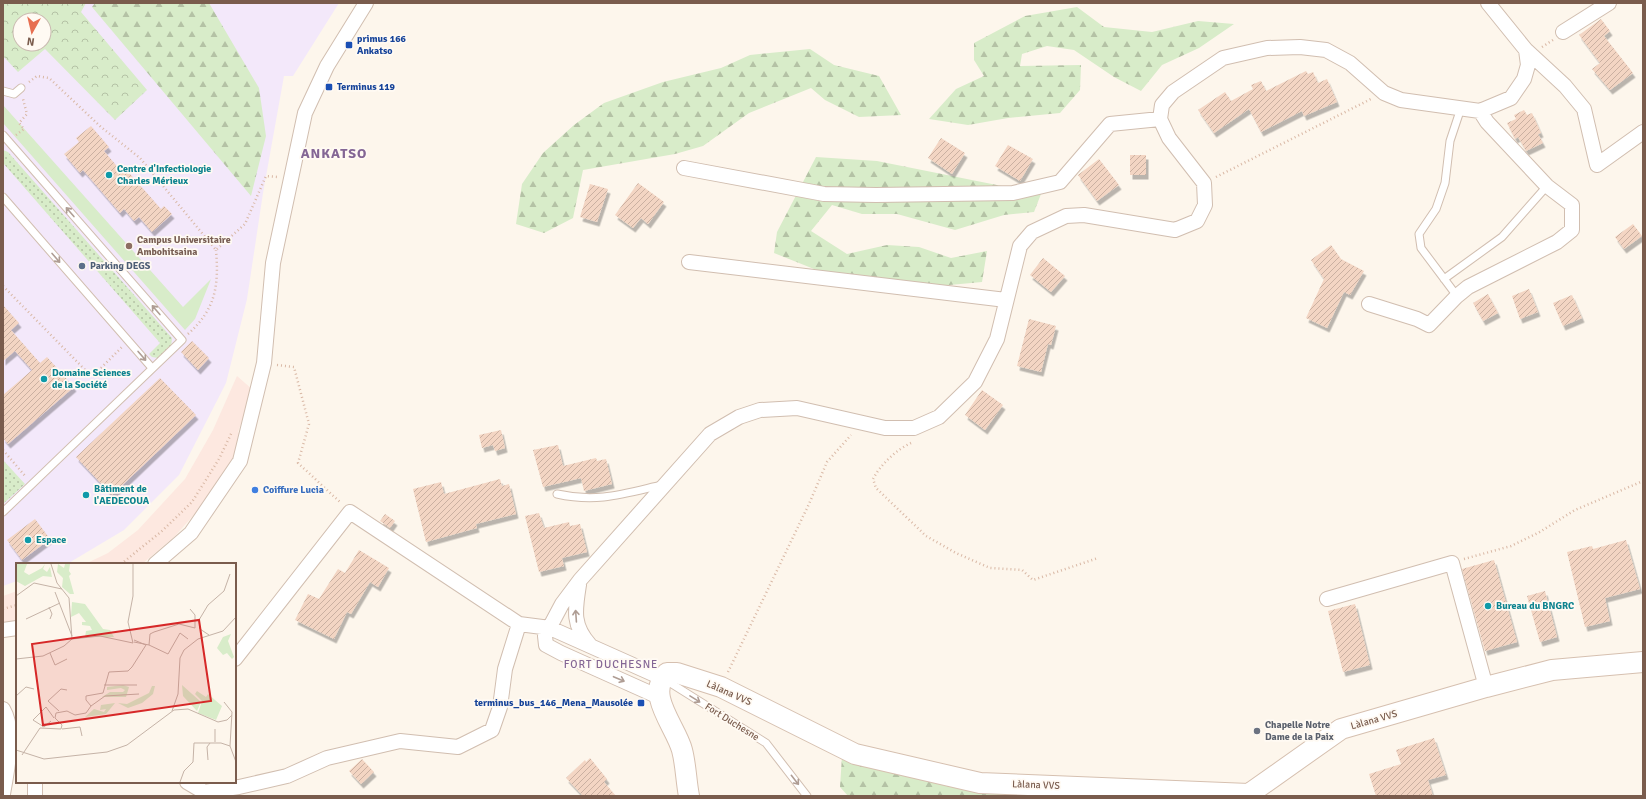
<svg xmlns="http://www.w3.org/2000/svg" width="1646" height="799" font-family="Signika,sans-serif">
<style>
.commercial{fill:#fde8e0}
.education{fill:#f3e8fa;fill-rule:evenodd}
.grass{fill:#d8ecc9}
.forest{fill:url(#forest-firs)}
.park{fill:url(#park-crowns);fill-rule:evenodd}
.garden{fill:url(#garden-dots)}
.building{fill:url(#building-hatch);filter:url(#shadow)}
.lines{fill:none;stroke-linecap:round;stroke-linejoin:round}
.lane-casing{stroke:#d1beb0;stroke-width:9}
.street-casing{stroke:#d1beb0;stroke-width:16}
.secondary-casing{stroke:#d6c0b0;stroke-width:22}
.path{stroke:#d9b8a5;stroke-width:2.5;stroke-dasharray:1 3;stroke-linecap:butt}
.lane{stroke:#fff;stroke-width:7}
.street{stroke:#fff;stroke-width:14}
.secondary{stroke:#fff;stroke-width:20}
.oneway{stroke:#af9d94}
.transit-dot{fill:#1a4fb4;stroke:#fffaf3;stroke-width:1.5}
.culture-dot{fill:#0f9aa8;stroke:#fffaf3;stroke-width:1.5}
.education-dot{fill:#8d6e63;stroke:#fffaf3;stroke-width:1.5}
.service-dot{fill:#5c6f8a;stroke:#fffaf3;stroke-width:1.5}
.shop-dot{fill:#3f7fe0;stroke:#fffaf3;stroke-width:1.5}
.worship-dot{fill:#6b7280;stroke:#fffaf3;stroke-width:1.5}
.labels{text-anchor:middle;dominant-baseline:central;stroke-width:3.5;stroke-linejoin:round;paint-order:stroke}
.transit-label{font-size:10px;font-weight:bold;fill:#164399;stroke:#fffaf3;text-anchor:start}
.culture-label{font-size:10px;font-weight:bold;fill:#0d838f;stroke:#fffaf3;text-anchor:start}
.education-label{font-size:10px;font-weight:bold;fill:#785e54;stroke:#fffaf3;text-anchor:start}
.service-label{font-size:10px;font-weight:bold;fill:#4e5e75;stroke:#fffaf3;text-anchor:start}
.shop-label{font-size:10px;font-weight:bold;fill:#366cbe;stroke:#fffaf3;text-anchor:start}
.street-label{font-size:10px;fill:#7a5c4d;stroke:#fffaf3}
.worship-label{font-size:10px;font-weight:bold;fill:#5b616d;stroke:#fffaf3;text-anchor:start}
.neighbourhood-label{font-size:11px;letter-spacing:1px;fill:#846695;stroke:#fffaf3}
.district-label{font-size:14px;font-weight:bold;letter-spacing:1px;fill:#846695;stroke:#fffaf3}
.inset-road{fill:none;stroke:#c5b3a7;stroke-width:1}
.view{fill:#d62828;fill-opacity:0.15;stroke:#d62828;stroke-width:2}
.inset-edge{fill:none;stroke:#7a5c4d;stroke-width:2}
</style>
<defs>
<pattern id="forest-firs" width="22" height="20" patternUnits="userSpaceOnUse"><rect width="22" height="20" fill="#d8ecc9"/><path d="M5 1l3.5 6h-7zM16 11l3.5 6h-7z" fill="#b4c2a5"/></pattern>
<pattern id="park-crowns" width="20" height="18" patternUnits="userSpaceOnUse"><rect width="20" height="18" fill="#d8ecc9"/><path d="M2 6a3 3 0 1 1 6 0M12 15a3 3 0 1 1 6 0" fill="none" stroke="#b4c2a5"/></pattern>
<pattern id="garden-dots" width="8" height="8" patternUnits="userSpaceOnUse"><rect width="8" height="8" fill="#d8ecc9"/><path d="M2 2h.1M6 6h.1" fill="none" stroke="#b4c2a5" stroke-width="1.8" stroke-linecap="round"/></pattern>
<pattern id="building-hatch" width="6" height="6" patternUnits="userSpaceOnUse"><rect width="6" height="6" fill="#f3d5c3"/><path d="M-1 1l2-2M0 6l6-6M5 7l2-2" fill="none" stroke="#cab0a1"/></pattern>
<filter id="shadow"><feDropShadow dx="2.5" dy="4.5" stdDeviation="0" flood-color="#0004"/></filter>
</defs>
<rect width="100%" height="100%" fill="#fdf6ec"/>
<path class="commercial" d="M 237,376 L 253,390 L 238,432 L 242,436 L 233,459 L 208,499 L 175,536 L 142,564 L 85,564 L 108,553 L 138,530 L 185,479 L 213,430 Z
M 17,591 L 17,620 L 3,622 L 3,596 Z"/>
<path class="education" d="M 3,3 L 339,3 L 293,76 L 284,76 L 263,193 L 247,299 L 226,383 L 179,475 L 124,530 L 67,564 L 17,564 L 17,581 L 3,586 ZM 20,20 L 44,20 L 44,44 L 20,44 Z"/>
<path class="grass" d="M 3,105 L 183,307 L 211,279 L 195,319 L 185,330 L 3,123 Z"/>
<path class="forest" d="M 95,3 L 209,3 L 259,88 L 266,136 L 251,196 L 92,7 Z
M 1077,7 L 1104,27 L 1152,32 L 1198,21 L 1234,24 L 1199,48 L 1162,65 L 1141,91 L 1114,77 L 1074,50 L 1047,46 L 1022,54 L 1020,66 L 1081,65 L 1080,90 L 1060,113 L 1008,118 L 968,125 L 929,119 L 956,89 L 984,76 L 974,60 L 974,43 L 1025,16 Z
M 810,49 L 834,65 L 879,76 L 901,115 L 859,117 L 825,100 L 811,88 L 749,113 L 703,146 L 675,154 L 583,170 L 573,218 L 544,233 L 516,224 L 522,184 L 543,153 L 574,125 L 604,103 L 663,82 L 721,68 L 750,55 Z
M 816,157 L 877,161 L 1041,194 L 1034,212 L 1004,215 L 955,230 L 897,214 L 862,214 L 832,205 L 811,231 L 847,254 L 887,245 L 919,247 L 951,258 L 987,251 L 982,282 L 928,287 L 876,277 L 829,275 L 774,253 L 777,232 Z
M 842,756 L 1130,796 L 848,796 L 840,787 Z"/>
<path class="park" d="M 3,3 L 86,3 L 81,12 L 147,90 L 115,120 L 45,49 L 18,72 L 3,56 ZM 20,20 L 44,20 L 44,44 L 20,44 Z"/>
<path class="garden" d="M 3,150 L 8,152 L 172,338 L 171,347 L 158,358 L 152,357 L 149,354 L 160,343 L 3,163 Z
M 3,460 L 25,484 L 3,504 Z"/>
<path class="building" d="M 1601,19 L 1610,31 L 1604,36 L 1633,73 L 1610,90 L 1592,69 L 1600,63 L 1579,35 Z
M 1306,71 L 1308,74 L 1313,72 L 1318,83 L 1327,79 L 1337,102 L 1304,116 L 1302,111 L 1261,132 L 1249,109 L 1214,133 L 1198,110 L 1225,92 L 1231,101 L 1253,89 L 1251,85 L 1261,81 L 1266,91 Z
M 1524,110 L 1527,115 L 1532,113 L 1541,133 L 1538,134 L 1543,143 L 1526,151 L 1518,137 L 1515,139 L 1507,123 L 1516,119 L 1514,115 Z
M 91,126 L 109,147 L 104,151 L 121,171 L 124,167 L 161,209 L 164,206 L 172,214 L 152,232 L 139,217 L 134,221 L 124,209 L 120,213 L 83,170 L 80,173 L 64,154 L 79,142 L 76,138 Z
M 941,138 L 965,153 L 952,174 L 928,158 Z
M 1008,145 L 1033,159 L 1020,181 L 995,166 Z
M 1130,155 L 1146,155 L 1146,175 L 1130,175 Z
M 1099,159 L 1119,185 L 1097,201 L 1078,175 Z
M 638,183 L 664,202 L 648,224 L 641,218 L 633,228 L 615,215 Z
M 590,184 L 608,189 L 597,222 L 580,217 Z
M 1633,224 L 1642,236 L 1624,249 L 1615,237 Z
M 1331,245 L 1341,259 L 1364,271 L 1350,295 L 1344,292 L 1327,328 L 1306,318 L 1324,279 L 1311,260 Z
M 1043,258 L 1065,276 L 1051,292 L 1030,275 Z
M 1529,289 L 1538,312 L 1520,319 L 1512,296 Z
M 1488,294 L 1498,313 L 1483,321 L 1473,303 Z
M 1572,295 L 1582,318 L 1563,326 L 1553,303 Z
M 3,305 L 19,323 L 11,330 L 40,363 L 47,357 L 74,387 L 8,444 L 3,438 L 3,395 L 32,370 L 15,351 L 3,361 Z
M 1029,319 L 1056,326 L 1051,345 L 1048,344 L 1041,372 L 1017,366 Z
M 192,341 L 209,358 L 198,370 L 181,352 Z
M 160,378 L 196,415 L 112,495 L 76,457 Z
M 982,390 L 1003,405 L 985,430 L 965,415 Z
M 501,430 L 505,448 L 495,451 L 493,445 L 482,448 L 479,435 Z
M 558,445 L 563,466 L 596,458 L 597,461 L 606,459 L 612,484 L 584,491 L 581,478 L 543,487 L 533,450 Z
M 500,479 L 502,486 L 509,484 L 516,514 L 476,524 L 477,528 L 426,542 L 413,489 L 441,482 L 444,494 Z
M 539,513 L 544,528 L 569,522 L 570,526 L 580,524 L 587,552 L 562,558 L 564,566 L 539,572 L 525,516 Z
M 385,514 L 395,521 L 390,528 L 380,521 Z
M 35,519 L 50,539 L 22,560 L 7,540 Z
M 1626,540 L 1640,589 L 1605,598 L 1610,621 L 1585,627 L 1567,552 L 1592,546 L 1593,549 Z
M 359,550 L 389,568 L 378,587 L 370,582 L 351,614 L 347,612 L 334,639 L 295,620 L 308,594 L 319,599 L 338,569 L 345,573 Z
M 1494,560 L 1517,642 L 1485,651 L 1462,569 Z
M 1545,591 L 1557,637 L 1540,642 L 1527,596 Z
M 1355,604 L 1370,665 L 1343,672 L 1328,611 Z
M 1434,738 L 1446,775 L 1428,780 L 1433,796 L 1376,796 L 1369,774 L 1401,764 L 1396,750 Z
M 590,758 L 607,779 L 604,782 L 616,796 L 583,796 L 566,778 L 585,760 L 586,762 Z
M 362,759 L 374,772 L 361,784 L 349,771 Z"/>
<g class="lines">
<defs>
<path id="lane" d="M 3,91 L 14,94 L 21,88
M 3,135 L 182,340 L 3,512
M 3,197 L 152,368
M 1444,279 L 1502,237 L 1547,186
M 1457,296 L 1421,248 L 1419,234 L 1436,209 L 1445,183 L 1450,141 L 1461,108
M 557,494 C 597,503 623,494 662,485
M 664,679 L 766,743 L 807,796"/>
<path id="street" d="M 1563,32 L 1609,3
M 1526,50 L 1565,86 L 1584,109 L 1597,165 L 1643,132
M 684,168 L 824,194 L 876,195 L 1013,193 L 1060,182 L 1110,124 L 1160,119
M 689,262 L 1006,300
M 1369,304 L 1417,319 L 1429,325 L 1457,296 L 1468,287 L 1557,242 L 1572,230 L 1572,205 L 1547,186 L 1487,122 L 1480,111
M 155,564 L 191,533 L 240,461 L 264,363 L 273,263 L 305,113 L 327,66 L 366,3
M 579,585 C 575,610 572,625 590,645
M 1327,599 L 1452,563 L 1486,687
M 3,630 L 17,628
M 235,659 L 350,512 L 519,624 L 550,628 L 662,678
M 659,697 L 561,653 L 546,645 L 545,636 L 562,604 L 580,580 L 710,434 L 739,417 L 760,410 L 797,408 L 885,428 L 914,428 L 939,417 L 975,382 L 997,339 L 1020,246 L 1032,232 L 1066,216 L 1084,215 L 1175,230 L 1197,221 L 1205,205 L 1204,183 L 1169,138 L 1160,119 L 1162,105 L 1173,92 L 1223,58 L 1267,48 L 1300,47 L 1326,50 L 1350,63 L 1384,93 L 1401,100 L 1480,111 L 1511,98 L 1524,79 L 1528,65 L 1526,50 L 1488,3
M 3,709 C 16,730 7,771 3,794
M 187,782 L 204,792 L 239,787 L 287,776 L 327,758 L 400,741 L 458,747 L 492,730 L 500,707 L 505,669 L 519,624
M 35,796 L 35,782"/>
<path id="secondary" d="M 689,796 C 686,781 686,765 682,750 C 676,727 645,694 667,673 L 677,673 L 721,687 L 855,754 L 980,783 L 1249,794 L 1341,729 L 1486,687 L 1552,670 L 1643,662"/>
</defs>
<use href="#lane" class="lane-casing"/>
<use href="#street" class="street-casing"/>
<use href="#secondary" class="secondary-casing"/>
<path class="path" d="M 1542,47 L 1553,40
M 29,82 L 37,76 L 49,78 L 101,127 L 140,158 L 216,250 L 245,224 L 266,176 L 278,177
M 16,135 L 24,129 L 19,123 L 27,114 L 23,99
M 1216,177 L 1371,99
M 3,286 L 92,377 L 122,347
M 188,334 C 216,309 219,285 216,250
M 277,365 L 294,367 L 309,424 L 298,463 L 341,503
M 911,443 C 896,450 881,464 873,479 L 876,488 L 926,536 L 956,553 L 990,568 L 1022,570 L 1033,580 L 1098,558
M 3,450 L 26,477
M 1464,559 L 1511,546 L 1538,533 L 1575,510 L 1643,481
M 121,564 L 162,531 L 192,502 L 219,459 L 232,432
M 3,609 L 17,605
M 728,672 L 809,504 L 827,462 L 851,435"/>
<use href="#lane" class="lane"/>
<use href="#street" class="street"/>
<use href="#secondary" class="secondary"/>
</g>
<defs><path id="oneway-shaft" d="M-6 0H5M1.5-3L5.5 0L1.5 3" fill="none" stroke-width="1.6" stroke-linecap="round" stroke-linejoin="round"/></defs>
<g class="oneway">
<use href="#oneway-shaft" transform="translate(70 212) rotate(-131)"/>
<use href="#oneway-shaft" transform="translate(56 258) rotate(49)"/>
<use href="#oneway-shaft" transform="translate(156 310) rotate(-131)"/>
<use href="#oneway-shaft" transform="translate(142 356) rotate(49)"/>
<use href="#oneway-shaft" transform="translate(576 616) rotate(-94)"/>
<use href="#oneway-shaft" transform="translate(619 679) rotate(23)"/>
<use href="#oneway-shaft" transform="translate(695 699) rotate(32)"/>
<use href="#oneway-shaft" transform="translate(795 780) rotate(52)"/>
</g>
<g class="transit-dot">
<rect x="345" y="41" width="8" height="8" rx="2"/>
<rect x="325" y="83" width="8" height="8" rx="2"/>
<rect x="637" y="699" width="8" height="8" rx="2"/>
</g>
<g class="culture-dot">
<circle cx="109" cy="175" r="4"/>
<circle cx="44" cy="379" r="4"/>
<circle cx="86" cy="495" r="4"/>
<circle cx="28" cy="540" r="4"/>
<circle cx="1488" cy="606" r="4"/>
</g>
<circle class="education-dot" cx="129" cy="246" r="4"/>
<circle class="service-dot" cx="82" cy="266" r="4"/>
<circle class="shop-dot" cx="255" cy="490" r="4"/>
<circle class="worship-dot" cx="1257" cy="731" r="4"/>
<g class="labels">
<g class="transit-label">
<text x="357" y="39">primus 166<tspan x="357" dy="12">Ankatso</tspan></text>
<text x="337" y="87">Terminus 119</text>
<text x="633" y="703" text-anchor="end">terminus_bus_146_Mena_Mausolée</text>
</g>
<g class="culture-label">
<text x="117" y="169">Centre d'Infectiologie<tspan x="117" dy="12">Charles Mérieux</tspan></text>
<text x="52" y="373">Domaine Sciences<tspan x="52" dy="12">de la Société</tspan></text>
<text x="94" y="489">Bâtiment de<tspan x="94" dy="12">l'AEDECOUA</tspan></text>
<text x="36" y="540">Espace</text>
<text x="1496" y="606">Bureau du BNGRC</text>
</g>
<g class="education-label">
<text x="137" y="240">Campus Universitaire<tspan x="137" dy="12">Ambohitsaina</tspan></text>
</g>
<g class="service-label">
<text x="90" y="266">Parking DEGS</text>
</g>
<g class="shop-label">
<text x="263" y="490">Coiffure Lucia</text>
</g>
<g class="street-label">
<text transform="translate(729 693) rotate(24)">Làlana VVS</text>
<text transform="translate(1374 720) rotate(-16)">Làlana VVS</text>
<text transform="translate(732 722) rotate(32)">Fort Duchesne</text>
<text transform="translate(1036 785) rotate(2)">Làlana VVS</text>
</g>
<g class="worship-label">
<text x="1265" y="725">Chapelle Notre<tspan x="1265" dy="12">Dame de la Paix</tspan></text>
</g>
<g class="neighbourhood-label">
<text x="611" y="664">FORT DUCHESNE</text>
</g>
<g class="district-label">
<text x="334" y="153">ANKATSO</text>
</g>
</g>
<g transform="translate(16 563)">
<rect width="220" height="220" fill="#fdf6ec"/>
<path d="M 0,1 L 11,1 L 8,9 L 13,12 L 26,5 L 29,1 L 27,6 L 31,9 L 34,4 L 36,14 L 27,13 L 9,23 L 0,18 ZM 42,1 L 48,5 L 49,1 L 54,1 L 53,8 L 55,11 L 53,13 L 58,31 L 54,31 L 46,24 L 47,15 L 41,9 ZM 56,39 L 69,41 L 87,66 L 94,67 L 98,74 L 69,74 L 70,68 L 76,67 L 74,63 L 66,62 L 66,59 L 70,59 L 63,50 L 55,54 ZM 215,71 L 212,78 L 218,94 L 216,96 L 211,90 L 207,92 L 201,85 L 207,74 ZM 107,122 L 113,124 L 110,134 L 86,134 L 94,129 L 107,129 L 109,127 L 105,125 L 91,127 L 91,124 ZM 166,122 L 185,139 L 181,148 L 167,133 ZM 136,123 L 139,123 L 137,131 L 126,140 L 112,145 L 102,140 L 111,141 L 133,130 ZM 99,140 L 90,151 L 69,154 L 78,146 L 88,149 L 90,146 L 84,147 L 85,142 Z" fill="#d8ecc9"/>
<path d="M 181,128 L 190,134 L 192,131 L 206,143 L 200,157 L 182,150 L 186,138 L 179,131 Z" fill="#d8ecc9"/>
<path class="inset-road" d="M 35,1 L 41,20 L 53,35 L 56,76M 39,29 L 56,73M 0,33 L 18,20 L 46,26M 33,44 L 36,51 L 34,56M 10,56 L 44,40M 193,72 L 184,66 L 183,57 L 192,42 L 208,28 L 214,11M 118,77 L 130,82M 118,79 L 133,82 L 152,91 L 164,70 L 172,76M 133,82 L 134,71 L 138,69 L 163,61 L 179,65 L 179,52 L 174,46M 34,90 L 39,102 L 51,96M 0,96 L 27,93 L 48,83 L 56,76 L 84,73 L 117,80 L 112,59 L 117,33 L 117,1M 88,122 L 121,122M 0,133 L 10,124 L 18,126M 208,139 L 216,149 L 214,183 L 220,199M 75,143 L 89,133 L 123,131M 43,148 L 32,138 L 45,126 L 51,127M 156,148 L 162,131 L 164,95 L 168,87 L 182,76 L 207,68 L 220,54M 35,158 L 28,164 L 17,157 L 30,144 L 38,155M 46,166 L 64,164 L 66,173M 199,166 L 199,179M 0,187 L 28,196 L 91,189 L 111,182 L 158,147 L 172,146 L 202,159 L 211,157 L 216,152M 6,192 L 24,165 L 45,166 L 46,162 L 39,155 L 40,150 L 51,148 L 59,152 L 70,150 L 75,143 L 70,137 L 70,133 L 87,130 L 93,109 L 112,108 L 116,104 L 130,82M 192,197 L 191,184 L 194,180 L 205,180 L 214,183M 164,219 L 168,208 L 177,199 L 178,180 L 194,180"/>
<path class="view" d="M 183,57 L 195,138 L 27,162 L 16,81 Z"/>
<rect width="220" height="220" class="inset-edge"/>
</g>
<rect width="1646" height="799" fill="none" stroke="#7a5c4d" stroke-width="8"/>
<g transform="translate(32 32) rotate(188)"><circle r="19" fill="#fffaf3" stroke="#cabbb1"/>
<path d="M0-3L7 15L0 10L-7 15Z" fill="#e76f51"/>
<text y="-6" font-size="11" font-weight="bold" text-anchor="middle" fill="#7a5c4d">N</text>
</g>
</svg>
